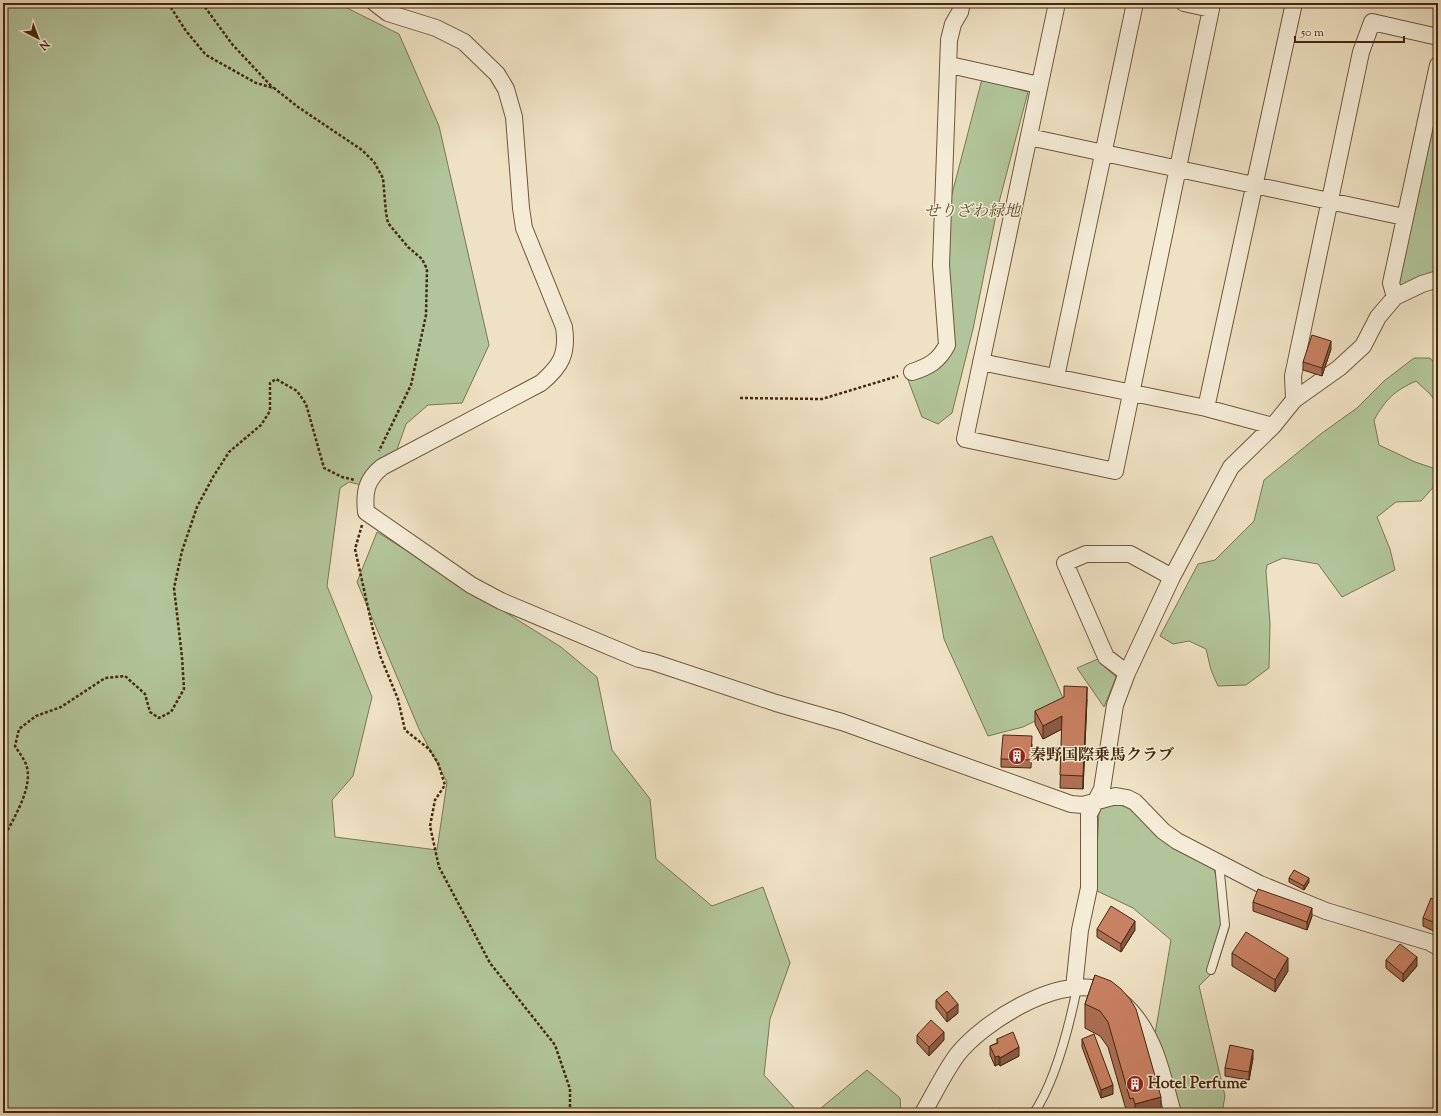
<svg xmlns="http://www.w3.org/2000/svg" width="1441" height="1116" font-family="'Sorts Mill Goudy','Noto Serif JP',serif">
<style>
.green{fill:#b2c499;stroke:#7b7652}
.lines{fill:none;stroke-linecap:round;stroke-linejoin:round}
.lane-casing{stroke:#6f5739;stroke-width:10}
.street-casing{stroke:#6f5739;stroke-width:18}
.path{stroke:#44290b;stroke-width:2.5;stroke-dasharray:3 2;stroke-linecap:butt}
.lane{stroke:#f5ecd8;stroke-width:8}
.street{stroke:#f5ecd8;stroke-width:16}
.wall{fill:#ad6f55;stroke:#44290b}
.shaded-wall{fill:#8d5a45;stroke:#44290b}
.building{fill:#c98163;stroke:#44290b}
.labels{text-anchor:middle;dominant-baseline:central;stroke-width:3;stroke-linejoin:round;paint-order:stroke}
.park-label{font-size:16px;font-style:italic;fill:#60502e;stroke:#f5ecd8}
.poi-label{font-size:16px;font-weight:bold;fill:#44290b;stroke:#f5ecd8;text-anchor:start}
</style>
<rect width="100%" height="100%" fill="#efe1c3"/>
<filter id="stains"><feTurbulence type="fractalNoise" baseFrequency=".005" numOctaves="4"/><feColorMatrix values="0 0 0 0 .2 0 0 0 0 .09 0 0 0 0 .02 0 0 0 .5 -.17"/></filter>
<radialGradient id="worn" r=".72"><stop offset=".6" stop-color="#630" stop-opacity="0"/><stop offset="1" stop-color="#630" stop-opacity=".3"/></radialGradient>
<path class="green" d="M 3,3 L 337,3 L 399,34 L 439,126 L 489,345 L 462,403 L 428,405 L 406,424 L 393,461 L 369,487 L 349,482 L 340,488 L 327,586 L 372,697 L 353,776 L 332,800 L 335,837 L 437,850 L 447,782 L 419,729 L 357,582 L 377,532 L 561,647 L 597,677 L 612,750 L 650,799 L 656,859 L 712,906 L 763,887 L 790,963 L 770,1019 L 764,1075 L 799,1113 L 3,1113 Z
M 1438,75 L 1438,273 L 1400,290 L 1395,285 Z
M 982,79 L 1028,92 L 997,210 L 973,329 L 952,413 L 938,424 L 922,417 L 907,377 L 943,359 L 947,213 Z
M 1414,358 L 1430,358 L 1438,367 L 1438,405 L 1430,394 L 1416,381 C 1394,391 1386,399 1374,420 L 1379,445 L 1415,462 L 1436,469 L 1437,483 L 1421,501 L 1396,502 L 1377,517 L 1390,549 L 1395,570 L 1342,597 L 1318,564 L 1283,558 L 1267,565 L 1266,571 L 1270,624 L 1269,668 L 1246,685 L 1218,686 L 1211,670 L 1206,649 L 1189,641 L 1173,644 L 1160,636 L 1198,564 L 1215,560 L 1254,521 L 1264,480 L 1322,433 L 1357,408 L 1384,381 Z
M 992,536 L 1063,698 L 1059,709 L 1023,727 L 988,736 L 944,639 L 930,558 Z
M 1100,658 L 1105,667 L 1116,677 L 1104,707 L 1077,668 Z
M 1111,802 C 1139,808 1187,848 1213,865 L 1229,928 L 1216,969 L 1199,986 L 1225,1096 L 1222,1113 L 1181,1113 L 1155,1034 L 1171,940 L 1133,908 L 1095,890 L 1099,811 Z
M 867,1070 L 900,1098 L 901,1113 L 815,1113 Z"/>
<g class="lines">
<defs>
<path id="lane" d="M 1211,970 L 1225,925 L 1219,863
M 1034,1113 C 1056,1080 1069,1027 1077,988"/>
<path id="street" d="M 375,3 L 388,13 L 436,28 L 464,42 L 497,74 L 506,89 L 514,117 L 521,208 L 524,228 L 564,327 C 568,354 561,366 541,383 L 382,467 C 366,480 364,492 366,512 L 471,585 L 501,601 L 639,659 L 653,662 L 776,703 L 842,722 L 1071,804 L 1083,805 L 1116,796 L 1127,798 L 1135,802 L 1163,831 L 1177,841 L 1260,884 L 1326,911 L 1429,942 L 1438,947
M 1057,3 L 965,439 L 1115,471 L 1211,9 L 1184,3
M 950,65 L 1039,85
M 1029,137 L 1404,217
M 1395,297 L 1391,283 L 1438,65
M 981,362 L 1206,408 L 1273,426
M 912,372 C 928,367 939,361 947,345 L 941,265 L 949,40 L 953,24 L 960,12 L 962,3
M 1056,377 L 1135,3
M 1294,400 L 1293,376 L 1361,52 L 1372,22 L 1438,37
M 1206,408 L 1294,3
M 1127,673 L 1106,657 L 1065,563 L 1086,554 L 1130,554 L 1172,577
M 1074,988 L 1080,930 L 1089,888 L 1089,814 L 1102,789 L 1115,705 L 1127,673 L 1172,577 L 1231,467 L 1273,426 L 1294,400 L 1339,368 L 1363,346 L 1378,317 L 1395,297 L 1422,284 L 1438,279
M 923,1113 C 934,1094 944,1073 957,1055 C 983,1022 1054,978 1097,989 C 1112,993 1125,1004 1134,1015 C 1157,1043 1163,1079 1173,1113"/>
</defs>
<use href="#lane" class="lane-casing"/>
<use href="#street" class="street-casing"/>
<path class="path" d="M 168,3 L 186,31 L 206,55 L 256,83 L 274,88 L 298,107 L 362,150 L 374,162 L 383,178 L 386,213 L 388,223 L 408,247 L 422,259 L 427,269 L 426,315 L 411,385 L 379,451
M 202,3 L 232,44 L 273,88
M 740,398 L 822,399 L 898,376
M 362,525 L 355,549 L 373,630 L 381,658 L 398,699 L 405,730 L 429,749 L 438,763 L 445,785 L 435,800 L 430,826 L 439,867 L 490,963 L 555,1045 L 570,1089 L 570,1113
M 3,839 C 13,819 36,784 25,762 C 22,756 18,751 15,746 L 19,729 L 36,716 L 61,707 L 105,678 L 125,676 L 145,694 L 150,712 L 159,718 L 171,712 L 184,689 L 182,657 L 174,588 L 182,551 L 197,507 L 213,477 L 229,452 L 261,425 L 270,411 L 270,383 L 276,379 L 297,391 L 306,404 L 324,468 L 342,477 L 355,480"/>
<use href="#lane" class="lane"/>
<use href="#street" class="street"/>
</g>
<path class="wall" d="M 1331,349 L 1322,376 L 1303,370 L 1303,362 Z
M 1087,699 L 1083,789 L 1060,788 L 1062,729 L 1043,739 L 1035,724 L 1035,711 Z
M 1032,744 L 1031,768 L 1001,767 L 1001,759 Z
M 1289,878 L 1309,882 L 1304,890 L 1289,882 Z
M 1438,901 L 1438,933 L 1423,926 L 1423,918 Z
M 1253,902 L 1312,916 L 1307,930 L 1253,911 Z
M 1097,929 L 1135,930 L 1121,952 L 1097,937 Z
M 1232,953 L 1288,971 L 1275,992 L 1232,966 Z
M 1386,960 L 1417,966 L 1403,982 L 1386,968 Z
M 1095,975 L 1161,1113 L 1127,1113 L 1108,1047 L 1100,1036 L 1085,1028 L 1085,1004 Z
M 936,1000 L 958,1013 L 947,1022 L 936,1008 Z
M 917,1035 L 944,1040 L 929,1056 L 917,1043 Z
M 997,1039 L 1019,1056 L 1000,1066 L 999,1064 L 995,1066 L 990,1055 L 990,1046 L 997,1043 Z
M 1082,1039 L 1113,1094 L 1101,1098 L 1082,1047 Z
M 1253,1058 L 1249,1080 L 1225,1076 L 1225,1068 Z"/>
<path class="shaded-wall" d="M 1331,341 L 1331,349 L 1322,376 L 1322,368 Z
M 1087,687 L 1087,699 L 1083,789 L 1083,776 Z
M 1062,716 L 1062,729 L 1043,739 L 1043,726 Z
M 1309,878 L 1309,882 L 1304,890 L 1304,886 Z
M 1312,908 L 1312,916 L 1307,930 L 1307,922 Z
M 1135,921 L 1135,930 L 1121,952 L 1121,944 Z
M 1417,957 L 1417,966 L 1403,982 L 1403,974 Z
M 1288,958 L 1288,971 L 1275,992 L 1275,980 Z
M 958,1004 L 958,1013 L 947,1022 L 947,1013 Z
M 944,1032 L 944,1040 L 929,1056 L 929,1047 Z
M 1019,1047 L 1019,1056 L 1000,1066 L 1000,1058 Z
M 1253,1050 L 1253,1058 L 1249,1080 L 1249,1072 Z
M 999,1056 L 999,1064 L 995,1066 L 995,1057 Z
M 1113,1085 L 1113,1094 L 1101,1098 L 1101,1090 Z
M 1161,1097 L 1161,1113 L 1135,1113 L 1135,1104 Z"/>
<path class="building" d="M 1312,335 L 1331,341 L 1322,368 L 1303,362 Z
M 1064,686 L 1087,687 L 1083,776 L 1060,775 L 1062,716 L 1043,726 L 1035,711 L 1064,697 Z
M 1003,735 L 1032,736 L 1031,760 L 1001,759 Z
M 1294,870 L 1309,878 L 1304,886 L 1289,878 Z
M 1258,889 L 1312,908 L 1307,922 L 1253,902 Z
M 1431,898 L 1438,901 L 1438,924 L 1423,918 Z
M 1111,906 L 1135,921 L 1121,944 L 1097,929 Z
M 1246,932 L 1288,958 L 1275,980 L 1232,953 Z
M 1400,944 L 1417,957 L 1403,974 L 1386,960 Z
M 1095,975 L 1111,981 L 1121,989 L 1130,999 L 1136,1009 L 1161,1097 L 1135,1104 L 1133,1098 L 1130,1099 L 1108,1022 L 1100,1011 L 1085,1004 Z
M 947,991 L 958,1004 L 947,1013 L 936,1000 Z
M 931,1020 L 944,1032 L 929,1047 L 917,1035 Z
M 1013,1032 L 1019,1047 L 1000,1058 L 999,1056 L 995,1057 L 990,1046 L 998,1043 L 997,1039 Z
M 1094,1034 L 1113,1085 L 1101,1090 L 1082,1039 Z
M 1230,1045 L 1253,1050 L 1249,1072 L 1225,1068 Z
M 992,1108 L 1001,1113 L 989,1113 Z"/>
<defs>
<symbol id="building-disc" viewBox="-11 -11 22 22"><circle r="9.5" fill="#8f2418" stroke="#f5ecd8"/><path d="M-4-6H4V6H1V3H-1V6H-4ZM-2.5-4.3h1.7v1.8h-1.7ZM.8-4.3h1.7v1.8H.8ZM-2.5-1h1.7V.8h-1.7ZM.8-1h1.7V.8H.8Z" fill="#fff"/></symbol>
</defs>
<g fill-rule="evenodd">
<use href="#building-disc" x="1007" y="746" width="20" height="20"/>
<use href="#building-disc" x="1125" y="1074" width="20" height="20"/>
</g>
<g class="labels">
<g class="park-label">
<text x="972" y="212">せりざわ緑地</text>
</g>
<g class="poi-label">
<text x="1030" y="756">秦野国際乗馬クラブ</text>
<text x="1148" y="1084">Hotel Perfume</text>
</g>
</g>
<rect width="1441" height="1116" fill="none" stroke="#efe1c3" stroke-width="16"/>
<rect x="4" y="4" width="1433" height="1108" fill="none" stroke="#44290b" stroke-width="2"/>
<rect x="8" y="8" width="1425" height="1100" fill="none" stroke="#44290b"/>
<g transform="translate(38 38) rotate(138)" stroke="#f5ecd8" stroke-width="3" paint-order="stroke">
<path d="M0-3L7 15L0 10L-7 15Z" fill="#44290b"/>
<text y="-6" font-size="11" font-weight="bold" text-anchor="middle" fill="#44290b">N</text>
</g>
<path d="M1295 36v6h109v-6" fill="none" stroke="#44290b" stroke-width="2"/>
<text x="1301" y="36" font-size="12" fill="#44290b" stroke="#f5ecd8" stroke-width="3" paint-order="stroke">50 m</text>
<rect width="100%" height="100%" filter="url(#stains)"/>
<rect width="100%" height="100%" fill="url(#worn)"/>
</svg>
